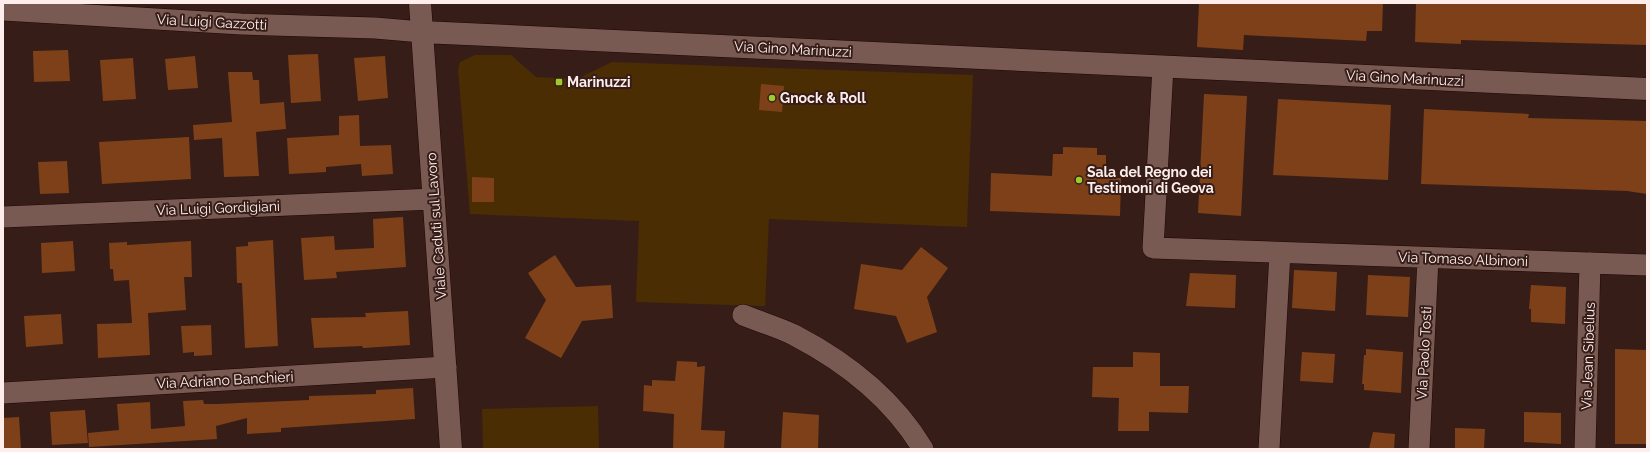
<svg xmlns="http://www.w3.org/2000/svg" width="1650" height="452" font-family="Raleway,sans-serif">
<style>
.green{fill:#4b2d04}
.building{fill:#7e4018}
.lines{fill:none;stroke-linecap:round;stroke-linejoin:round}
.street-casing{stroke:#1d0603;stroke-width:22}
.secondary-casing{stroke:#1d0603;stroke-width:23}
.street{stroke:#795a53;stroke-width:21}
.secondary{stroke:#795a53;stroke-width:22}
.poi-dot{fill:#9fca2d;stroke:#371d18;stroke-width:1.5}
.labels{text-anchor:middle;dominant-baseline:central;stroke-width:4;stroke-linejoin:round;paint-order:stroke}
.street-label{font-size:14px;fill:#fdeeeb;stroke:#371d18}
.poi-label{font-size:14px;font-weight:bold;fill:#fdeeeb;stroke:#371d18;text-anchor:start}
</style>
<rect width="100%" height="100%" fill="#371d18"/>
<path class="green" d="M 475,55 L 511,55 L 536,77 L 577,79 L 612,62 L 973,75 L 967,227 L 769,219 L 765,306 L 636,302 L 639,221 L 470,214 L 458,69 L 460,62 Z
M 598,406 L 599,449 L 483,449 L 482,409 Z"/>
<path class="building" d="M 1199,3 L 1383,3 L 1382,31 L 1367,31 L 1366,41 L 1244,35 L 1243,50 L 1197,47 Z
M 1416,3 L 1647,3 L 1647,45 L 1461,40 L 1461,44 L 1415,42 Z
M 68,50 L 70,81 L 34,82 L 33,51 Z
M 318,54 L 321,101 L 291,103 L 288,55 Z
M 195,56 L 198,88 L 168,90 L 165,59 Z
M 385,56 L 388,98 L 358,101 L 354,58 Z
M 133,58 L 136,99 L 103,101 L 100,60 Z
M 228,72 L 252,72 L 253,80 L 259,80 L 260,104 L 284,102 L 286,129 L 256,132 L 259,176 L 224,177 L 222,138 L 194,140 L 193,125 L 232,122 Z
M 761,84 L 784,86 L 782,112 L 759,110 Z
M 1204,94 L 1247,96 L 1241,216 L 1198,213 Z
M 1278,99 L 1391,105 L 1388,180 L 1273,175 Z
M 1424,109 L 1529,114 L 1528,118 L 1647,121 L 1647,194 L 1627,191 L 1421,184 Z
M 359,115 L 360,146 L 391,145 L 393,174 L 362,176 L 361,164 L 326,167 L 326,172 L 289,174 L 287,138 L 339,135 L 339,116 Z
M 189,137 L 191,179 L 102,184 L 99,142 Z
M 1063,147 L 1097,148 L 1097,155 L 1106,155 L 1106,178 L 1121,178 L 1120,216 L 990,211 L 991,173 L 1052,176 L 1053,154 L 1063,154 Z
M 67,161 L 69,193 L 40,194 L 38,162 Z
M 472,177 L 494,178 L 494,202 L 472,202 Z
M 403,217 L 406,267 L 336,272 L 337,278 L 304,280 L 301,238 L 334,236 L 335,250 L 374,248 L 373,219 Z
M 273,240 L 278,346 L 245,348 L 242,283 L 237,283 L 236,247 L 248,246 L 248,242 Z
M 73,241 L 75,271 L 42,273 L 41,243 Z
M 191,241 L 192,277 L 184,277 L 186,310 L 148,313 L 150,355 L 98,358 L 97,324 L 132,323 L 129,280 L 114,281 L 113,269 L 110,269 L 109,243 L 127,242 L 127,245 Z
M 921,247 L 948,268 L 927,297 L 937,332 L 907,343 L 896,316 L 854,309 L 861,264 L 902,270 Z
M 555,255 L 576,287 L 611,285 L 613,318 L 582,321 L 561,358 L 525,338 L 546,300 L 528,273 Z
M 1294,270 L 1337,272 L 1335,311 L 1292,308 Z
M 1190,273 L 1236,275 L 1235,308 L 1186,306 Z
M 1368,275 L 1410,277 L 1408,317 L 1366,315 Z
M 1531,285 L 1566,287 L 1565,324 L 1531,322 L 1531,309 L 1529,309 Z
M 408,311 L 410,345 L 363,348 L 362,346 L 314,348 L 311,318 L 366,317 L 365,313 Z
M 61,314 L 63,344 L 26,347 L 24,316 Z
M 211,325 L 212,355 L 194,356 L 194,352 L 183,353 L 181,326 Z
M 1366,349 L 1403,352 L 1401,393 L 1364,390 L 1364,384 L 1362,384 L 1364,355 L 1366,355 Z
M 1615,349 L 1647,350 L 1647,444 L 1615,444 Z
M 1133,352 L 1160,353 L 1160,386 L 1189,386 L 1188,413 L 1149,412 L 1149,431 L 1118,431 L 1119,398 L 1092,397 L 1093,367 L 1133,367 Z
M 1302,352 L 1335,354 L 1333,383 L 1300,381 Z
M 677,361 L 697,362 L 697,367 L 705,366 L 701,430 L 725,431 L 724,449 L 673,449 L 674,414 L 643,411 L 644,385 L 652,386 L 652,380 L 675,381 Z
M 413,388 L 415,419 L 281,428 L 281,432 L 247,434 L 247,418 L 216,426 L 217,439 L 89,447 L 88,433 L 119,430 L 117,404 L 150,402 L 151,429 L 185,426 L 183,401 L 203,400 L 204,404 L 217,404 L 309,400 L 309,396 L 376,394 L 376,390 Z
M 85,410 L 88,443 L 52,445 L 50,412 Z
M 783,412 L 819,415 L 818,449 L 781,449 Z
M 1524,412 L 1561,413 L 1561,444 L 1524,442 Z
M 19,417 L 21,449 L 3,449 L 3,418 Z
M 1455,428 L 1485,429 L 1484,449 L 1455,449 Z
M 1373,432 L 1395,434 L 1394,449 L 1369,449 Z"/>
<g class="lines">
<defs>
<path id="street" d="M 3,10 L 241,24 L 375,28 L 422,32
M 1163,67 L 1153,248 L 1647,265
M 3,217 L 434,199
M 743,315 C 760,322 778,327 794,335 C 846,362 893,399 923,449
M 3,393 L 446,367
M 1269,449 L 1280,253
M 1419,449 L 1428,258
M 1585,449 L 1590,263"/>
<path id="secondary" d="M 420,3 L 451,449
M 422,32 L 1647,89"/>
</defs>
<use href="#street" class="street-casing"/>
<use href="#secondary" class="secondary-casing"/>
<use href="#street" class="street"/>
<use href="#secondary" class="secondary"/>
</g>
<g class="poi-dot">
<rect x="555" y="78" width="8" height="8" rx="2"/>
<circle cx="772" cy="98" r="4"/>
<circle cx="1079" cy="180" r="4"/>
</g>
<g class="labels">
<g class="street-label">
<text transform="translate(212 22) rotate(3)">Via Luigi Gazzotti</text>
<text transform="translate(793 49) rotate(3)">Via Gino Marinuzzi</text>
<text transform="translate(1405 78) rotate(3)">Via Gino Marinuzzi</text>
<text transform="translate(218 208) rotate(-2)">Via Luigi Gordigiani</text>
<text transform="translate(436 226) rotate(-94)">Viale Caduti sul Lavoro</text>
<text transform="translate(1463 259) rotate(2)">Via Tomaso Albinoni</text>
<text transform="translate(1424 353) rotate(-87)">Via Paolo Tosti</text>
<text transform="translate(1588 356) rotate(-88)">Via Jean Sibelius</text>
<text transform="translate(225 380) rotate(-3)">Via Adriano Banchieri</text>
</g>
<g class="poi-label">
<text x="567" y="82">Marinuzzi</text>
<text x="780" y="98">Gnock &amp; Roll</text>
<text x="1087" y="172">Sala del Regno dei<tspan x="1087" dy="16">Testimoni di Geova</tspan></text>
</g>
</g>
<rect width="1650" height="452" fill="none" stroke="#fdeeeb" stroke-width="8"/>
</svg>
